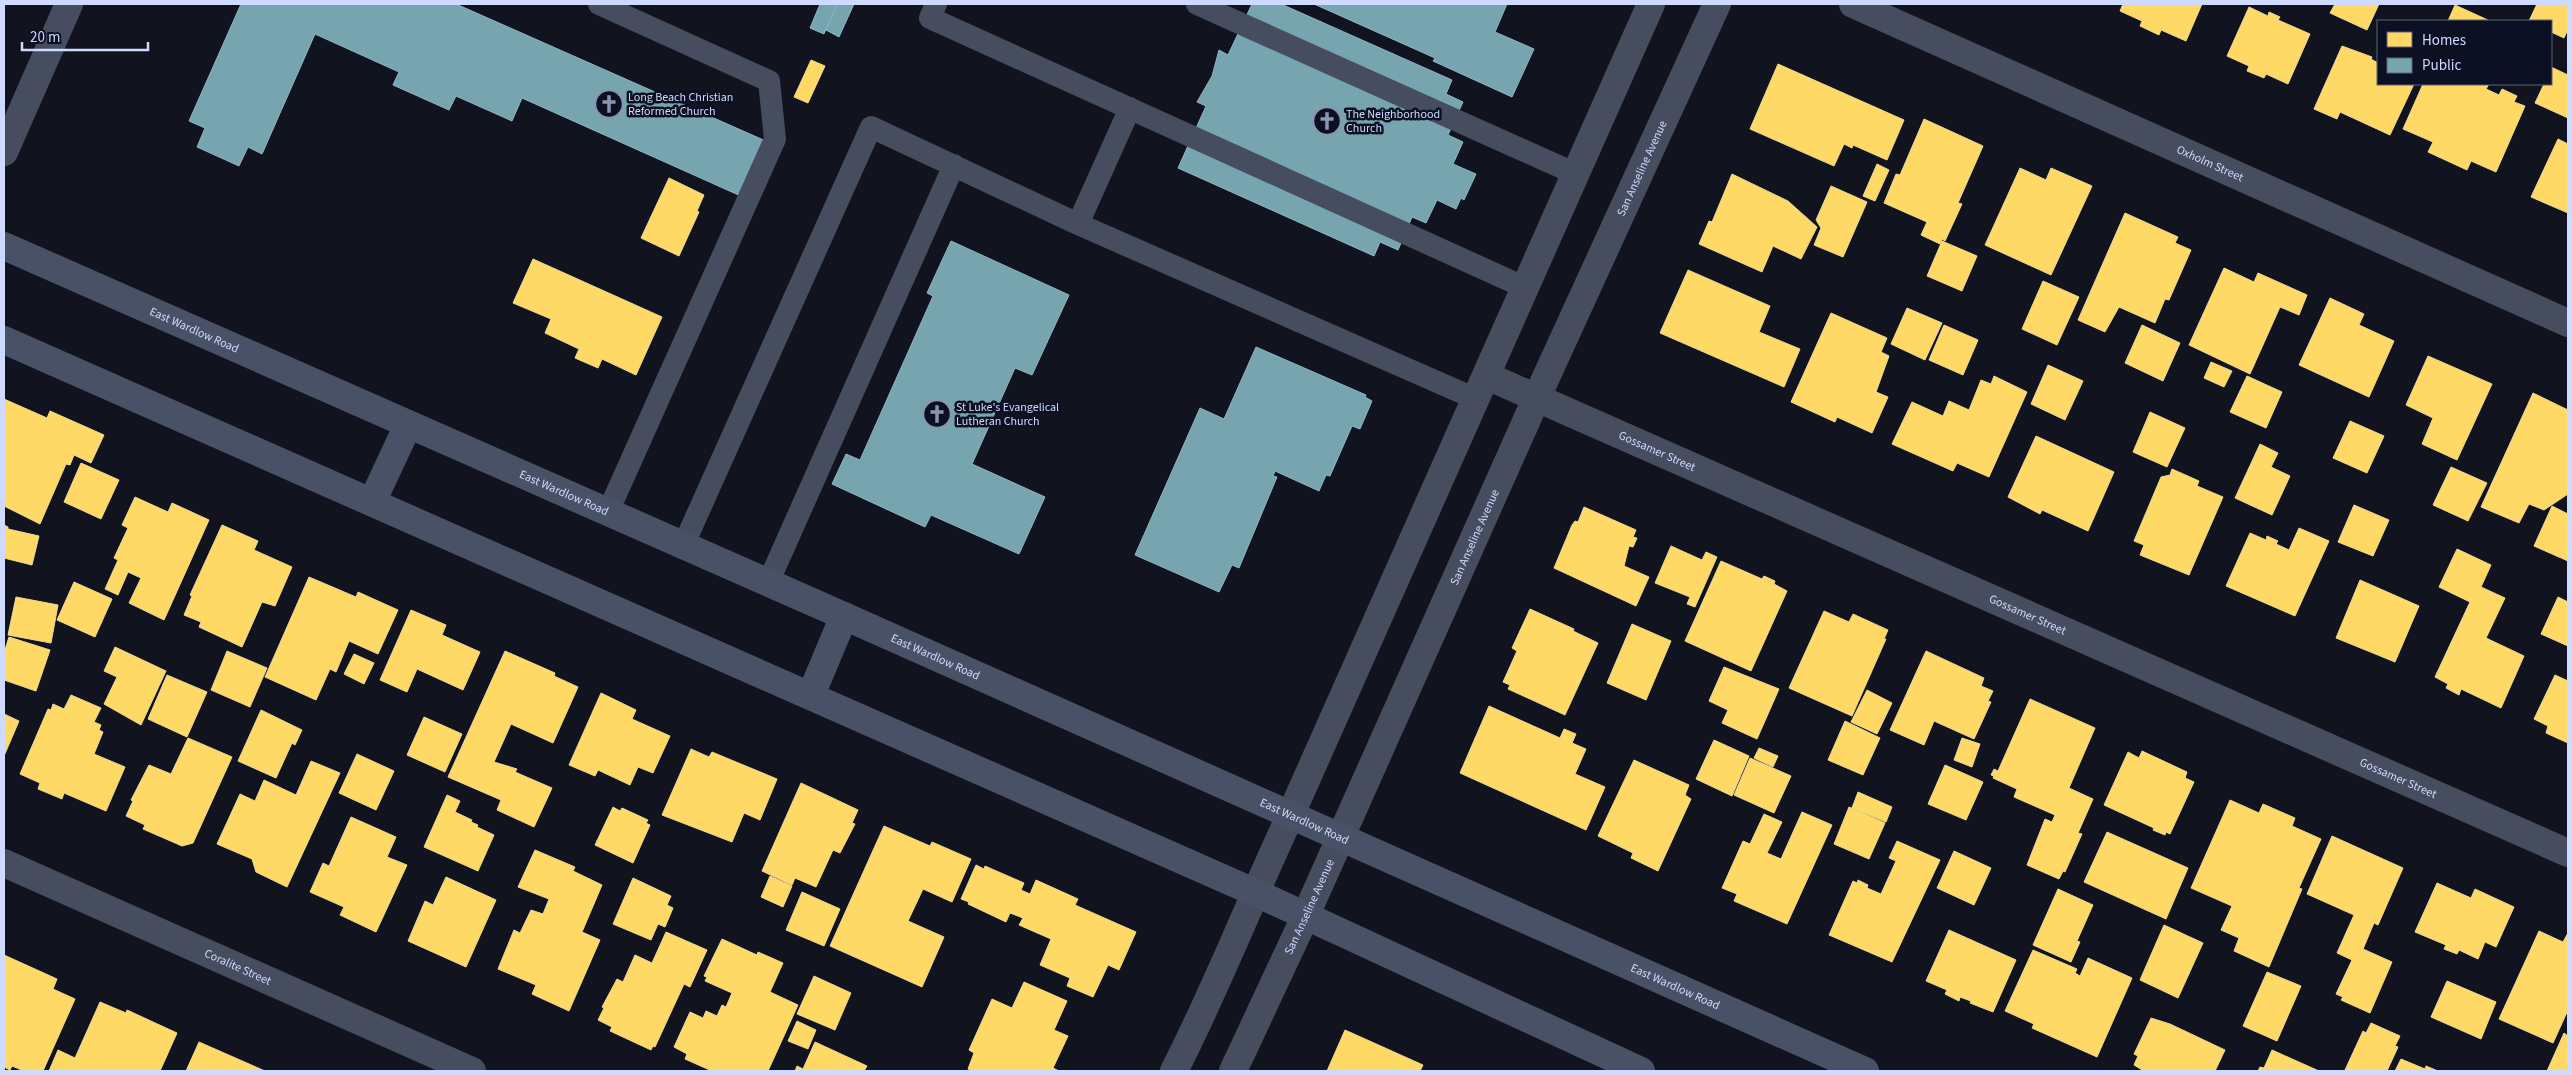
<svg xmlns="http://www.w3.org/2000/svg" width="2572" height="1075" font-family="'Source Sans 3',sans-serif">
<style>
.homes{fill:#ffd966;stroke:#f0d994}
.public{fill:#76a5af;stroke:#90b5c7}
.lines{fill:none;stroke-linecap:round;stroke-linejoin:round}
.service{stroke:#454d5f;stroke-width:22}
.minor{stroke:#454d5f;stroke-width:28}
.tertiary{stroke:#454d5f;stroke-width:28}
.secondary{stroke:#485165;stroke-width:28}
.labels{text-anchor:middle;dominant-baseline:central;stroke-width:5;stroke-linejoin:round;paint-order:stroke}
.poi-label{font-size:12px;fill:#cedaff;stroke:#0c1023;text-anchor:start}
.street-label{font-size:12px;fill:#cedaff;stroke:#0c1023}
</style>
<rect width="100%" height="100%" fill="#11141e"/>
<path class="homes" d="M 2123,4 L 2202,4 L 2186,41 L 2161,30 L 2159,35 L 2140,26 L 2142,21 L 2120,11 Z
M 2335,4 L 2379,4 L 2367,30 L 2330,13 Z
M 2537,4 L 2568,4 L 2568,29 L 2564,38 L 2551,32 L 2551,21 L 2529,21 Z
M 2455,5 L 2490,21 L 2448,21 Z
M 2249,7 L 2268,16 L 2269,12 L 2280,17 L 2278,20 L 2310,34 L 2288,84 L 2266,74 L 2264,78 L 2247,71 L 2249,66 L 2227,56 Z
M 2342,46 L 2372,57 L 2371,59 L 2378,63 L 2378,84 L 2414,84 L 2390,135 L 2340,112 L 2337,119 L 2314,109 Z
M 811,60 L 825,66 L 808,103 L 794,97 Z
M 1778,64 L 1904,120 L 1887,160 L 1853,145 L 1852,148 L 1844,144 L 1834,166 L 1750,129 Z
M 2551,67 L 2568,75 L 2568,118 L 2535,103 L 2544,84 L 2551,84 Z
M 2423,84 L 2489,84 L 2486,89 L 2499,95 L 2502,89 L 2517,96 L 2514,102 L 2525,106 L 2496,172 L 2471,161 L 2467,170 L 2428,152 L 2433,142 L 2403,129 Z
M 1924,119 L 1983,146 L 1958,203 L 1962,204 L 1945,241 L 1942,239 L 1940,244 L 1921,235 L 1927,222 L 1884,203 L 1896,174 L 1900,175 Z
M 2558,139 L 2568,144 L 2568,213 L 2531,197 Z
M 1877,164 L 1889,170 L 1875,201 L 1863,196 Z
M 2020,168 L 2046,180 L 2051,168 L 2092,186 L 2051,275 L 1985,245 Z
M 1732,174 L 1788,201 L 1817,227 L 1801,259 L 1773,246 L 1762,272 L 1699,244 L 1709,221 L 1712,222 Z
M 669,178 L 704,195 L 697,211 L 699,212 L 679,256 L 641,238 Z
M 1831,186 L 1867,202 L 1843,257 L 1814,245 L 1821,228 L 1816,220 Z
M 2125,213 L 2178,237 L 2175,243 L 2191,250 L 2169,300 L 2165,299 L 2155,323 L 2119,307 L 2105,332 L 2078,320 Z
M 1942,241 L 1977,256 L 1962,291 L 1927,276 Z
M 533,259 L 662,317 L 636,375 L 602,359 L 598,368 L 575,358 L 579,349 L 545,333 L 551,319 L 513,303 Z
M 2224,268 L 2254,282 L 2258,273 L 2307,295 L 2299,315 L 2280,307 L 2250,374 L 2189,345 Z
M 1688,270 L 1770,306 L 1759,332 L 1800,349 L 1784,387 L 1660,333 Z
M 2043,281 L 2079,297 L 2057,345 L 2022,329 Z
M 2330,298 L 2364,314 L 2359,325 L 2394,341 L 2369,397 L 2299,365 Z
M 1907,308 L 1942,323 L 1925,360 L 1891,344 Z
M 1831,313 L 1887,338 L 1881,352 L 1889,356 L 1876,392 L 1888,397 L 1872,433 L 1837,417 L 1835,422 L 1791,402 Z
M 1944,325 L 1978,340 L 1963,375 L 1929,360 Z
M 2142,325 L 2180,343 L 2163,381 L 2125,363 Z
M 2428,356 L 2492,384 L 2457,460 L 2422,444 L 2433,418 L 2406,405 Z
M 2211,362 L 2232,371 L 2224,387 L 2204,378 Z
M 2048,365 L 2083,381 L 2065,420 L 2031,404 Z
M 1994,376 L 2027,392 L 1989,477 L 1957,463 L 1953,471 L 1892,444 L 1912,402 L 1943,416 L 1949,401 L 1969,410 L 1981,380 L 1991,384 Z
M 2247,376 L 2282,392 L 2266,428 L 2230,412 Z
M 2533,393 L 2568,410 L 2568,494 L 2544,510 L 2529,504 L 2519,523 L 2481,507 Z
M 4,399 L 47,418 L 50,411 L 104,435 L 91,463 L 74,455 L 70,465 L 66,464 L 40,524 L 4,506 Z
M 2150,412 L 2185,428 L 2167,467 L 2133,452 Z
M 2350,421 L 2384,436 L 2367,473 L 2333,458 Z
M 2036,436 L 2114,472 L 2088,531 L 2042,510 L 2040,514 L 2008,497 Z
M 2260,444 L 2278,453 L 2271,467 L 2290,476 L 2272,515 L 2235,498 Z
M 81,463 L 119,480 L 101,519 L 64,502 Z
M 2451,467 L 2487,483 L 2468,521 L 2433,505 Z
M 2172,469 L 2199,481 L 2197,486 L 2223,497 L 2189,575 L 2140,555 L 2144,545 L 2134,541 L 2161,477 L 2170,475 Z
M 135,497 L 168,512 L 172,503 L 209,520 L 164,620 L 129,603 L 141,578 L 128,572 L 118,595 L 105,589 L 118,560 L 114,558 L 128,528 L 122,525 Z
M 2354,505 L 2389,520 L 2373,556 L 2338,542 Z
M 2552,506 L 2568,514 L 2568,561 L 2534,546 Z
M 1584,507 L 1636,530 L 1633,537 L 1637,538 L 1633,547 L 1629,546 L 1624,566 L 1649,577 L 1636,606 L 1554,568 L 1572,525 L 1575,521 L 1578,522 Z
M 4,525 L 8,527 L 8,529 L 39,536 L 32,565 L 4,558 Z
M 222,525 L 258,541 L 254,550 L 292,567 L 275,606 L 262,602 L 242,647 L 199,627 L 201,622 L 184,615 L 192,596 L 190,595 Z
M 2299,528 L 2329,541 L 2295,616 L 2226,586 L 2250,533 L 2266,540 L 2267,536 L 2278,541 L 2276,544 L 2289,550 Z
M 1671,546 L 1702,560 L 1706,552 L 1717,557 L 1695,607 L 1687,604 L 1690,597 L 1655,583 Z
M 2457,549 L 2491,565 L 2481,587 L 2505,598 L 2486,638 L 2524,656 L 2501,708 L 2461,689 L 2459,695 L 2446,688 L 2448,684 L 2435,677 L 2470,602 L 2439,587 Z
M 1721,561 L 1762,579 L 1764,576 L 1775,581 L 1774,584 L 1787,591 L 1751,671 L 1685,641 Z
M 309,577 L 356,597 L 358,592 L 398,610 L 378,654 L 349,641 L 336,672 L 330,669 L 316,700 L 265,677 Z
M 2360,580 L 2419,606 L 2395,662 L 2336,638 Z
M 74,582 L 112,599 L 95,637 L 57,620 Z
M 16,597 L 58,605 L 51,643 L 8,635 Z
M 2558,597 L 2568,602 L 2568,646 L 2541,634 Z
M 1530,609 L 1574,629 L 1573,631 L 1598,643 L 1565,715 L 1508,689 L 1510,685 L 1503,682 L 1517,651 L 1512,648 Z
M 411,610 L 446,625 L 442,635 L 480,652 L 463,690 L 417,669 L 407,692 L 380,680 Z
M 1824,611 L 1849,622 L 1853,614 L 1888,630 L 1884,639 L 1886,639 L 1852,716 L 1789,688 Z
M 1632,624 L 1671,641 L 1646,700 L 1607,683 Z
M 9,637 L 50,650 L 36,691 L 4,680 L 4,653 Z
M 115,647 L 166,671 L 141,725 L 104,704 L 117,677 L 104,671 Z
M 227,651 L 267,668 L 250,707 L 211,690 Z
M 505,651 L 555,673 L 554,676 L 578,687 L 553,743 L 511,724 L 494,762 L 517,769 L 515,772 L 552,788 L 534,827 L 497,810 L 501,800 L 448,777 Z
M 1926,651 L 1984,678 L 1981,686 L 1993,691 L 1988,701 L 1991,702 L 1974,739 L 1934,721 L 1924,745 L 1890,730 Z
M 354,654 L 374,663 L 364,684 L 344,674 Z
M 1724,667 L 1779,689 L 1757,739 L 1722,723 L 1728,710 L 1709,701 Z
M 167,675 L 207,692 L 187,737 L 148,719 Z
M 2555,675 L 2568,681 L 2568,743 L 2546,733 L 2548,726 L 2534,719 Z
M 1867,690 L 1892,703 L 1877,734 L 1851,722 Z
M 601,693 L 636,710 L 632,719 L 670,736 L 653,773 L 638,767 L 630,785 L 598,770 L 595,776 L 569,765 Z
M 71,695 L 101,708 L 94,722 L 101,725 L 99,730 L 103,732 L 94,754 L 125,767 L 106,811 L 64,793 L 62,799 L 38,789 L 40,783 L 20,774 L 48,709 L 51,710 L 53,704 L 64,709 Z
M 2030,699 L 2095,728 L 2069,788 L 2093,799 L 2078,833 L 2082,834 L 2065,872 L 2063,871 L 2059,879 L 2027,865 L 2045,819 L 2052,822 L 2055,815 L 2014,797 L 2017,789 L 1993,778 L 1994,776 L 1991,775 L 1994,769 L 1998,771 Z
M 1489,706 L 1560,738 L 1564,729 L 1576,734 L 1572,743 L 1586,749 L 1575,774 L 1605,787 L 1586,830 L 1460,773 Z
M 261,710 L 302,730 L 295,745 L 292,743 L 276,778 L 238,761 Z
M 4,714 L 19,721 L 4,756 Z
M 424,717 L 462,734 L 445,772 L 407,755 Z
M 1845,721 L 1880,738 L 1863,775 L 1828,760 Z
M 188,738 L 232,757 L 193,843 L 182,846 L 143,829 L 145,825 L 126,816 L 133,801 L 131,800 L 149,765 L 171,774 Z
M 1962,738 L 1980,744 L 1972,767 L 1954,760 Z
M 1714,740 L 1749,756 L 1732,796 L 1696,779 Z
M 1759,748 L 1778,756 L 1773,767 L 1754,758 Z
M 691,749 L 709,757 L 712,752 L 777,779 L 760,820 L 744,813 L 732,842 L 662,815 Z
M 2142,751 L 2187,772 L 2185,778 L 2194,782 L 2170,834 L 2166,832 L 2165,835 L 2153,830 L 2154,828 L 2104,805 L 2128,752 L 2139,758 Z
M 357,754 L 394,771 L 376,810 L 339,793 Z
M 1750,758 L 1791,776 L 1774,813 L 1734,795 Z
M 1634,760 L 1689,785 L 1685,795 L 1691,799 L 1658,871 L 1631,858 L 1633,853 L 1598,836 Z
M 311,761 L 340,773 L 287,887 L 256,872 L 252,859 L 217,844 L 240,794 L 255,801 L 264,780 L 296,795 Z
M 1945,765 L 1983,782 L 1966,820 L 1928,804 Z
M 801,783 L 858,810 L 852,823 L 855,824 L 840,853 L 833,850 L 816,887 L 795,878 L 792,885 L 762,871 Z
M 1858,792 L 1892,807 L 1886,822 L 1852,808 Z
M 447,795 L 460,801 L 455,812 L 472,820 L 471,822 L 478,825 L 477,827 L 494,835 L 478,871 L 424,847 Z
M 2230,800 L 2259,813 L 2263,804 L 2295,818 L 2292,826 L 2321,839 L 2299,888 L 2302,889 L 2269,967 L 2234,951 L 2239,938 L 2221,930 L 2232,906 L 2191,888 Z
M 613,807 L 620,811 L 622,808 L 648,820 L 646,823 L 650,825 L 633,863 L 595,845 Z
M 1849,807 L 1885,823 L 1869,859 L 1834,844 Z
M 1802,812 L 1832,825 L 1787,924 L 1734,901 L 1737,894 L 1722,888 L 1743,841 L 1750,844 L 1764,814 L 1782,822 L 1767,853 L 1781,859 Z
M 351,817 L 396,837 L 387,857 L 407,865 L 376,932 L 340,915 L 344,907 L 310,892 L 323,863 L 329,866 Z
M 884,826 L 930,846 L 932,842 L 971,859 L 952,902 L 923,889 L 908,921 L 944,937 L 922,987 L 830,946 Z
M 2107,832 L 2188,868 L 2166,919 L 2084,882 Z
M 2332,836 L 2403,868 L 2378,925 L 2374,923 L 2363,949 L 2392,962 L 2370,1013 L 2341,1000 L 2343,997 L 2336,994 L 2352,960 L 2337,953 L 2354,915 L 2307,894 Z
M 1897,841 L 1940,860 L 1892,962 L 1829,935 L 1853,881 L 1857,883 L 1858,880 L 1868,885 L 1867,888 L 1881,894 L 1896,861 L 1889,858 Z
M 535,850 L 575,867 L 573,871 L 602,885 L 582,932 L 600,940 L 569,1011 L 532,994 L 536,985 L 498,969 L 514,930 L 520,933 L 531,910 L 543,914 L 549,899 L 518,887 Z
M 1954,851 L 1991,868 L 1974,905 L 1937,888 Z
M 976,865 L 984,869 L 985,866 L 1024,883 L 1021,890 L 1030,894 L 1036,880 L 1078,899 L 1075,905 L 1136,932 L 1119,970 L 1108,965 L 1093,997 L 1067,986 L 1070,978 L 1040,965 L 1051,939 L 1019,925 L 1023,918 L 1010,913 L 1006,922 L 968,904 L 969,902 L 961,899 Z
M 770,876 L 792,886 L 783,907 L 761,897 Z
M 446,877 L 496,900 L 466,967 L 408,941 L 425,901 L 433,905 Z
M 633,878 L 671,896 L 667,905 L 673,908 L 665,927 L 658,924 L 651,940 L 613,924 Z
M 2437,883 L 2471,898 L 2475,889 L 2514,907 L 2496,947 L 2485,942 L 2478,959 L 2459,950 L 2457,954 L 2444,949 L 2446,945 L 2415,932 Z
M 2058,889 L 2093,905 L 2077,941 L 2080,942 L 2071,962 L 2033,945 Z
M 802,892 L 840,909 L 824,946 L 786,930 Z
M 2164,925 L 2203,943 L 2178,998 L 2140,980 Z
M 1949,930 L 2016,960 L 1993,1012 L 1970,1003 L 1971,1001 L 1960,997 L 1959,1001 L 1945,994 L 1947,990 L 1926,981 Z
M 2539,931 L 2563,942 L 2568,933 L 2568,1010 L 2553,1043 L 2499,1019 Z
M 666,932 L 707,950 L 690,987 L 684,984 L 655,1047 L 653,1046 L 651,1050 L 610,1031 L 612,1027 L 598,1020 L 604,1008 L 602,1007 L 617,979 L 623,982 L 635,955 L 652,963 Z
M 722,939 L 757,955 L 758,952 L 783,963 L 770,992 L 798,1005 L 768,1071 L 712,1071 L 685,1059 L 687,1054 L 674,1047 L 690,1012 L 703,1018 L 706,1011 L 717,1016 L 722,1005 L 726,1007 L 732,993 L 705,981 L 707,977 L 704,976 Z
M 2033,950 L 2077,969 L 2075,973 L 2080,976 L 2088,958 L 2132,978 L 2097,1057 L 2032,1028 L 2034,1024 L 2005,1011 Z
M 4,955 L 57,979 L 53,989 L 75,999 L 43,1071 L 24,1071 L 12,1066 L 10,1070 L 4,1067 Z
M 2267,972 L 2301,986 L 2277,1041 L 2243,1026 Z
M 814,976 L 851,993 L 835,1030 L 797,1014 Z
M 2447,981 L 2496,1002 L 2481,1039 L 2431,1017 Z
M 1024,982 L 1067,1001 L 1054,1030 L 1068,1036 L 1053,1068 L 1059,1071 L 973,1071 L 968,1069 L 974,1053 L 969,1050 L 992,999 L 1012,1008 Z
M 100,1002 L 126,1013 L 127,1010 L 177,1033 L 160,1071 L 49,1071 L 58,1050 L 75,1058 Z
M 2151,1018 L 2170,1024 L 2225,1050 L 2215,1071 L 2144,1071 L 2134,1065 L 2138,1056 L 2134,1054 Z
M 797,1021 L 816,1030 L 808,1049 L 788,1041 Z
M 2371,1023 L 2400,1036 L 2395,1046 L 2398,1047 L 2387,1071 L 2345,1070 L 2363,1031 L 2366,1033 Z
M 1345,1030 L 1423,1065 L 1420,1071 L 1327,1071 Z
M 2564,1033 L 2568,1036 L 2568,1071 L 2547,1071 Z
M 199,1042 L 265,1071 L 186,1071 Z
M 815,1042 L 867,1066 L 864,1071 L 795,1071 L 797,1066 L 803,1069 Z
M 2272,1050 L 2319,1071 L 2258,1071 L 2260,1067 L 2264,1068 Z
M 2401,1059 L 2425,1069 L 2426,1066 L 2438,1071 L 2395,1071 Z"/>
<path class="public" d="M 241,4 L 456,4 L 768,142 L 743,197 L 522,98 L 512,121 L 456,96 L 449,110 L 393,85 L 399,72 L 315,34 L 262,154 L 248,147 L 239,166 L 197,147 L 205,128 L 189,121 Z
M 820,4 L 837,4 L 824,34 L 810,28 Z
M 838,4 L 854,4 L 839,37 L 826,30 Z
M 1252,4 L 1281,4 L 1452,80 L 1446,94 L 1463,102 L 1448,135 L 1463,142 L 1453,164 L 1476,174 L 1464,200 L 1461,198 L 1456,209 L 1437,200 L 1426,223 L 1412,217 L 1398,250 L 1380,242 L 1374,256 L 1178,168 L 1206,106 L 1197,102 L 1212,76 L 1219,50 L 1228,55 Z
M 1314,4 L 1507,4 L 1495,32 L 1534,49 L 1512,97 L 1433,61 L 1435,58 Z
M 951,241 L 1069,295 L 1032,375 L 1015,368 L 972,464 L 1045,497 L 1019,554 L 931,515 L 925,527 L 832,484 L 846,454 L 860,460 L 933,296 L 927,293 Z
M 1256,347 L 1366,395 L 1365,397 L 1372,401 L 1360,429 L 1352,426 L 1330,476 L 1326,475 L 1319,491 L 1275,471 L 1273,476 L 1277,477 L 1239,568 L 1232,565 L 1219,592 L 1135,555 L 1200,408 L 1224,419 Z"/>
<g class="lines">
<path class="service" d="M 599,4 L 769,81 L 775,139 L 608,512
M 936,4 L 930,18 L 1526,288
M 1197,4 L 1576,174
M 1078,224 L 1130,108
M 683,546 L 871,127 L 1078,224 L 1476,399
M 768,583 L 954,165"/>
<g class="minor">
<path id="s1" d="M 1853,4 L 2568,323"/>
<path d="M 4,152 L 69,4"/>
<path id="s2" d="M 1487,376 L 2568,853"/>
<path id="s3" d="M 4,863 L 472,1071"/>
</g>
<g class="tertiary">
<path d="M 1174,1071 C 1217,987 1251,899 1291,814 L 1651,4"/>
<path id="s4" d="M 1233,1071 L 1305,917 L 1537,397 L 1717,4"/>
</g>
<g class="secondary">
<path id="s5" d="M 4,246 L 844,616 L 1865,1071"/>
<path d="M 4,340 L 1254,892 L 1641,1071"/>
<path d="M 372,502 L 408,425"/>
<path d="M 811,695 L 844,616"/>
</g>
</g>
<defs>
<symbol id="church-ring" viewBox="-11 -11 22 22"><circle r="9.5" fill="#0c1023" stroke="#8c95b0" stroke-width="1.5"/><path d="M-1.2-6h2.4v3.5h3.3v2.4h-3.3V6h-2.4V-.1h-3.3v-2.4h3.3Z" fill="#8c95b0"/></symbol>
</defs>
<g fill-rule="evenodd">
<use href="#church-ring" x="593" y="88" width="32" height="32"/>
<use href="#church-ring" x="1311" y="105" width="32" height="32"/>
<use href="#church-ring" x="921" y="398" width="32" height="32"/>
</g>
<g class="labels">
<g class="poi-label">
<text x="628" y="97">Long Beach Christian<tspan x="628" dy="14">Reformed Church</tspan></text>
<text x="1346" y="114">The Neighborhood<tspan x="1346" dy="14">Church</tspan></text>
<text x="956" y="407">St Luke's Evangelical<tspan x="956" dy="14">Lutheran Church</tspan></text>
</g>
<g class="street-label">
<text stroke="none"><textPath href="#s1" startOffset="391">Oxholm Street</textPath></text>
<text stroke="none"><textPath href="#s4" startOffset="991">San Anseline Avenue</textPath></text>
<text stroke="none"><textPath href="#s5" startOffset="208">East Wardlow Road</textPath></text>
<text stroke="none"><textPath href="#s2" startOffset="186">Gossamer Street</textPath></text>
<text stroke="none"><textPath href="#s5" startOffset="612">East Wardlow Road</textPath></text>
<text stroke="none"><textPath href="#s4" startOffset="586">San Anseline Avenue</textPath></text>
<text stroke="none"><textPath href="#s2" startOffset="591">Gossamer Street</textPath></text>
<text stroke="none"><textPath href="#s5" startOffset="1018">East Wardlow Road</textPath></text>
<text stroke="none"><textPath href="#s2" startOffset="996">Gossamer Street</textPath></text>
<text stroke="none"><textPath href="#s5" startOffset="1422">East Wardlow Road</textPath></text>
<text stroke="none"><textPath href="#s4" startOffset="181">San Anseline Avenue</textPath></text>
<text stroke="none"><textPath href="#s3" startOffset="256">Coralite Street</textPath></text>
<text stroke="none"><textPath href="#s5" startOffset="1828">East Wardlow Road</textPath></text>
</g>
</g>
<rect width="2572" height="1075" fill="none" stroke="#cedaff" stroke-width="10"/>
<rect x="2377" y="20" width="175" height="65" fill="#0c1023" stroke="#5a617b"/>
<rect x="2387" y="32" width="25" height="15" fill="#ffd966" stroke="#5a617b"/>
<text x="2422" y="45" font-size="15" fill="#cedaff">Homes</text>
<rect x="2387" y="58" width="25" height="15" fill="#76a5af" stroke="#5a617b"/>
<text x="2422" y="70" font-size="15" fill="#cedaff">Public</text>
<path d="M22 42v8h126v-8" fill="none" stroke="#cedaff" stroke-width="2.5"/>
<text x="30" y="42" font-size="15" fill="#cedaff" stroke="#0c1023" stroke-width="4" paint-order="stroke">20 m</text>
</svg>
